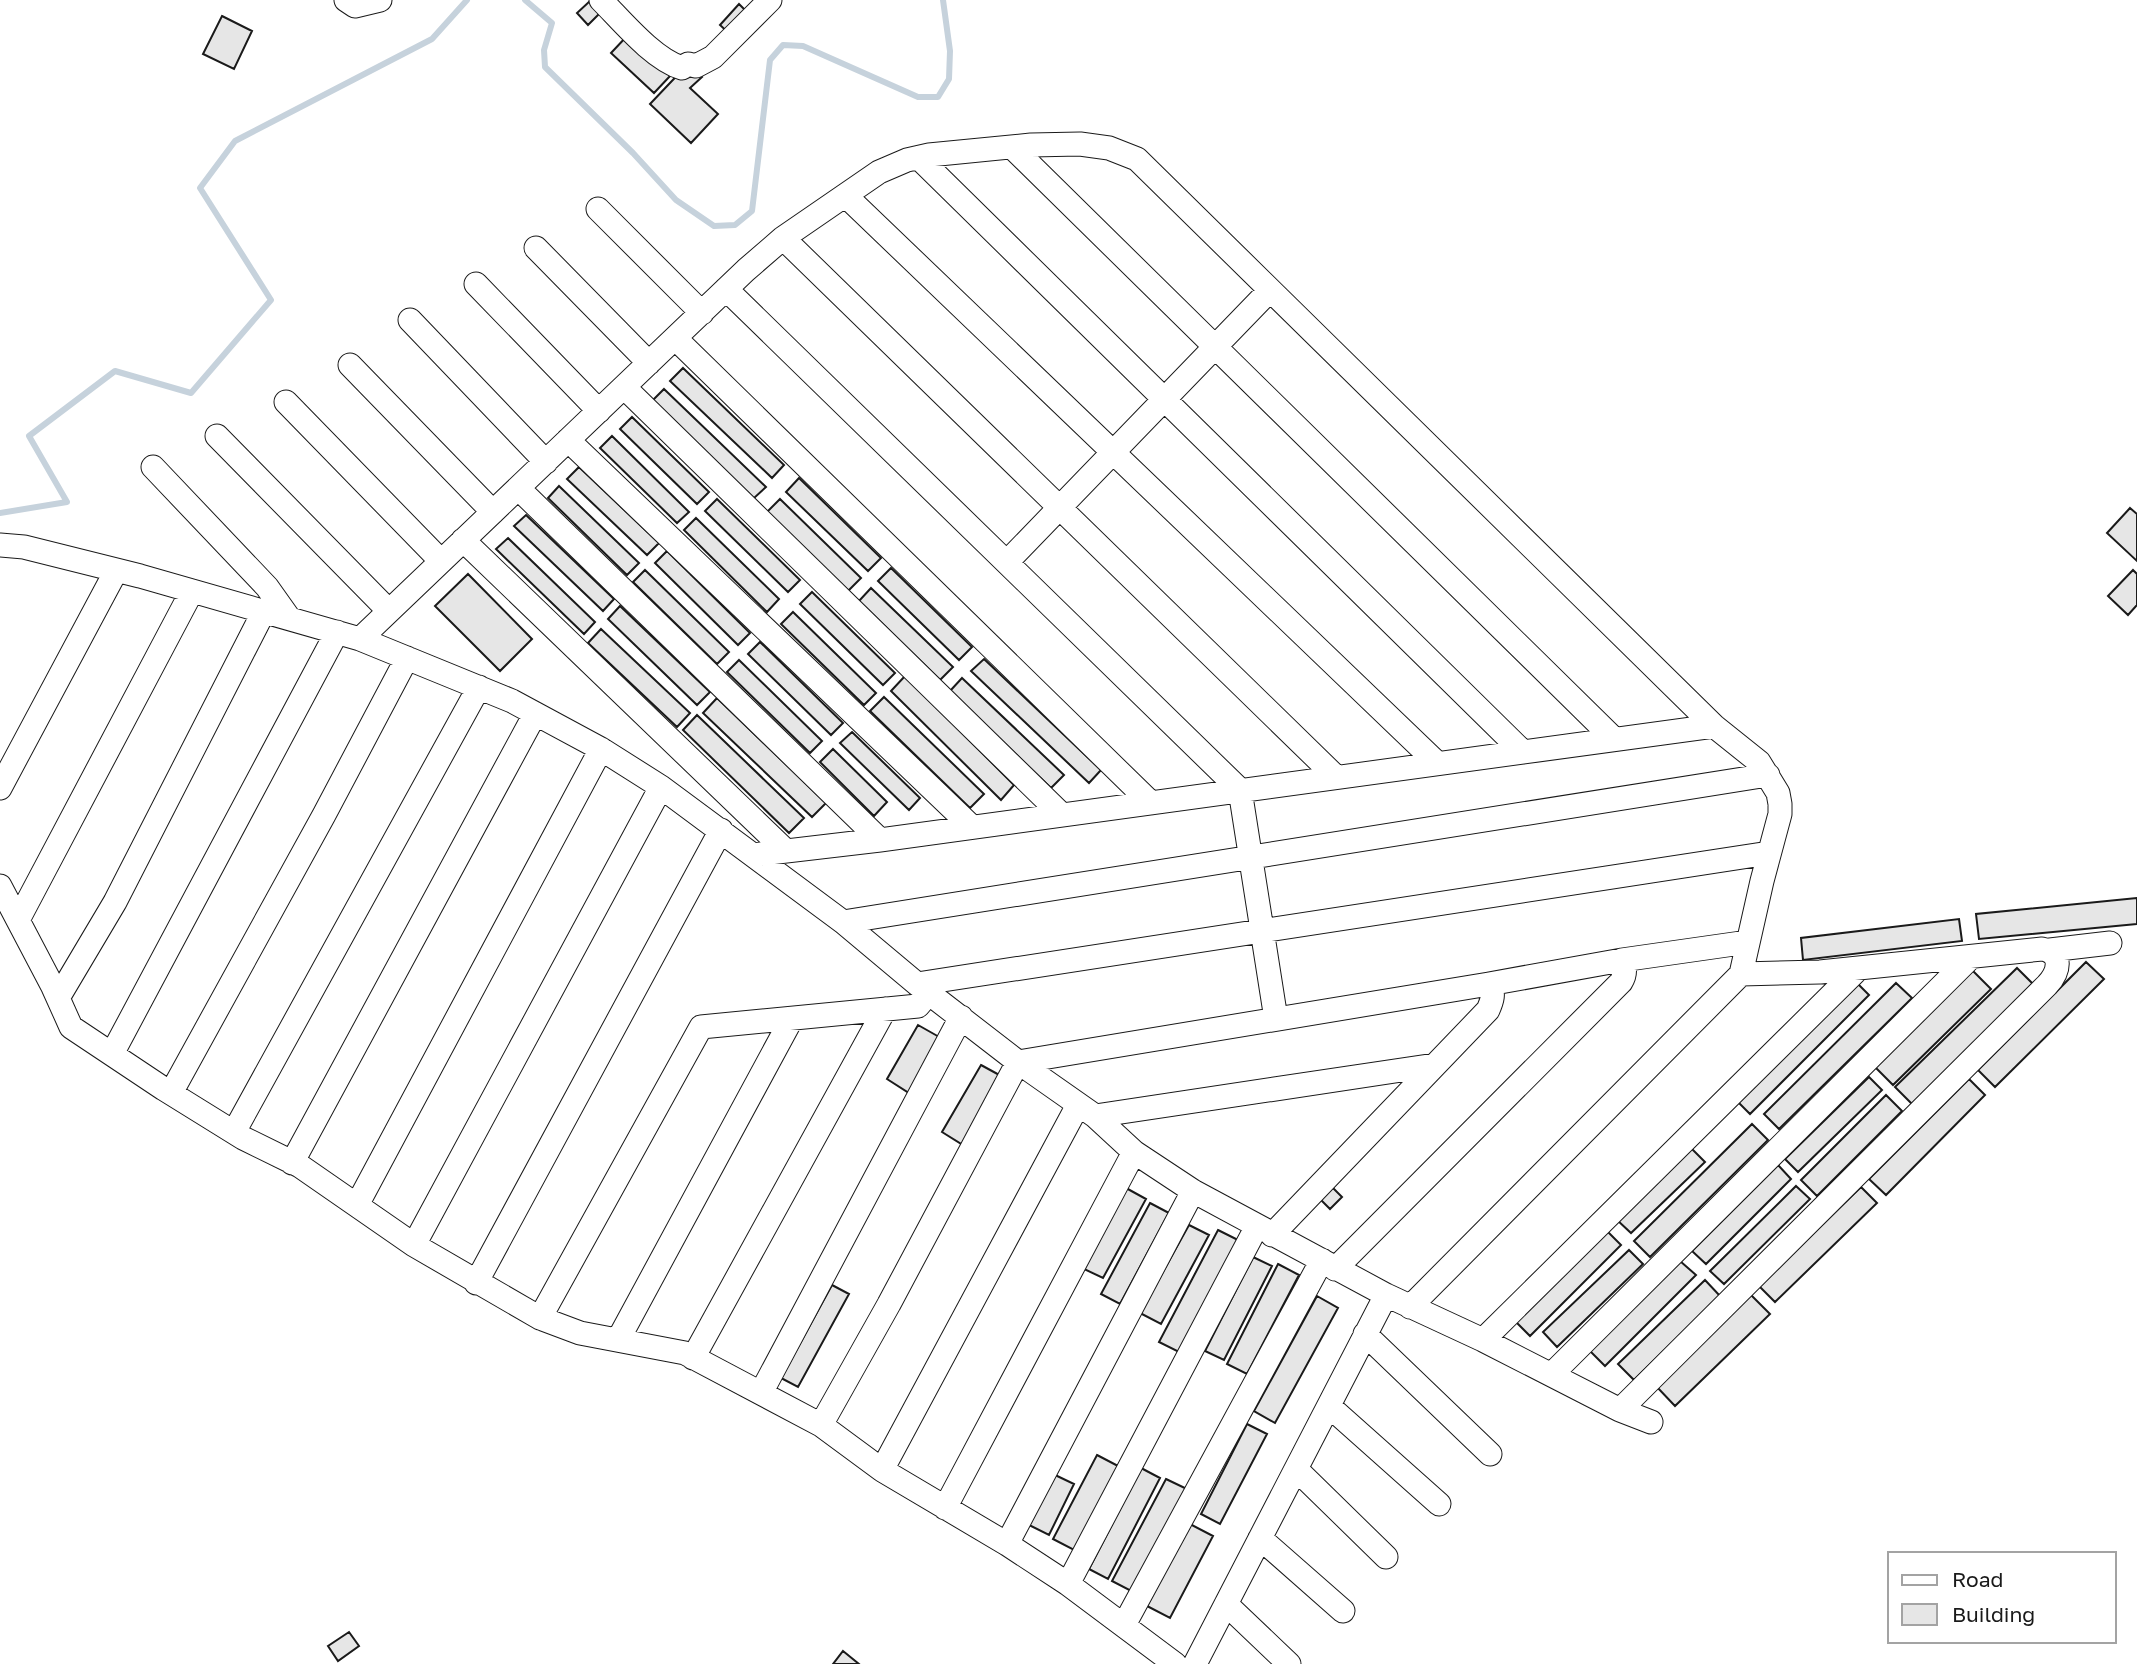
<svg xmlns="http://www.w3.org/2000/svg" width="2137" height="1664" font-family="'Golos Text',sans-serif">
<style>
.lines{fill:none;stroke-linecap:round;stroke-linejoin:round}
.stream{stroke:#c6d2dc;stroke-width:6}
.building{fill:#e6e6e6;stroke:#1a1a1a;stroke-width:2}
.minor-casing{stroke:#1a1a1a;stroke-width:25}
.minor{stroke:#fff;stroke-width:23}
</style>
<rect width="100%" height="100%" fill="#fff"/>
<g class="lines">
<path class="stream" d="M 525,0 L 552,23 L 544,50 L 545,67 L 633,153 L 676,200 L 714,226 L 735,225 L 752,211 L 770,60 L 783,45 L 803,46 L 918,97 L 938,97 L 949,79 L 950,51 L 943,0
M 0,513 L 67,502 L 29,436 L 115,371 L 191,393 L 271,300 L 200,188 L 235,141 L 432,39 L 467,0"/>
</g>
<path class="building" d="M 590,1 L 601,12 L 588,25 L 577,13 Z
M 739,4 L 751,16 L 732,36 L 720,25 Z
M 222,16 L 252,31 L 234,69 L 203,54 Z
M 628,35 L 671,75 L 654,93 L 611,53 Z
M 688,64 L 702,77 L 690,88 L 718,114 L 691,143 L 650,104 Z
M 683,368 L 784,465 L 772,478 L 670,381 Z
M 664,389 L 766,487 L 753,499 L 651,402 Z
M 632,417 L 709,492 L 697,504 L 620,429 Z
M 612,436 L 689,512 L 677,523 L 600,448 Z
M 579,467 L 659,543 L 647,555 L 567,479 Z
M 799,478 L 881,558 L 868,571 L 786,492 Z
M 559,486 L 639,563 L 627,575 L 548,498 Z
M 717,499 L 800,580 L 788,592 L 705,511 Z
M 780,499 L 861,578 L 848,591 L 767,512 Z
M 2130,508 L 2137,514 L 2137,561 L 2107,533 Z
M 526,515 L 614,599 L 603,611 L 514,526 Z
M 696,518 L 779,599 L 767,612 L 684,530 Z
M 508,538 L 595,622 L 584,634 L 496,549 Z
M 667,551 L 750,633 L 738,645 L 655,563 Z
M 891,568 L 972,647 L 959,660 L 878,581 Z
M 645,570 L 729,652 L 717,664 L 633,582 Z
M 2133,570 L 2137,574 L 2137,605 L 2128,615 L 2108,596 Z
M 468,574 L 532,639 L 500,671 L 435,606 Z
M 871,588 L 953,667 L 940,680 L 859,601 Z
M 812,592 L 895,673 L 883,685 L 800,604 Z
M 620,606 L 710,692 L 697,705 L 608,619 Z
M 793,612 L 876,693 L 864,705 L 781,624 Z
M 601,629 L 690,713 L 677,727 L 588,643 Z
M 760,642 L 843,723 L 831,735 L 748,654 Z
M 984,659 L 1101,770 L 1089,783 L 971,671 Z
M 739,660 L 822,741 L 810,753 L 727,672 Z
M 905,676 L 1014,785 L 1001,800 L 891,691 Z
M 962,678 L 1064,775 L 1051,788 L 950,691 Z
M 884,697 L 984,794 L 970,808 L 870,711 Z
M 717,698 L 826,803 L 812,817 L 703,713 Z
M 697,715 L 804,818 L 789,833 L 683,730 Z
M 852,732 L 920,798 L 909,810 L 840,743 Z
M 833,749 L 887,802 L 874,816 L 820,762 Z
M 2137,898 L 2137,924 L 1979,939 L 1976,914 Z
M 1959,919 L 1962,941 L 1803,960 L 1801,938 Z
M 2086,962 L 2104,979 L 1995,1087 L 1978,1070 Z
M 2017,968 L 2036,987 L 1914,1106 L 1895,1087 Z
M 1972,970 L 1991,989 L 1893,1085 L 1874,1066 Z
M 1856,982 L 1869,995 L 1750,1114 L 1737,1101 Z
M 1896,983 L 1912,998 L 1779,1129 L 1764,1114 Z
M 918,1025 L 941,1038 L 909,1093 L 887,1079 Z
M 981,1065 L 1003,1077 L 963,1145 L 942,1132 Z
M 1869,1077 L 1882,1090 L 1798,1172 L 1785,1159 Z
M 1969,1079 L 1985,1095 L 1886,1195 L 1869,1179 Z
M 1886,1095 L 1902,1111 L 1817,1196 L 1801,1180 Z
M 1752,1124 L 1768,1140 L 1650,1257 L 1634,1241 Z
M 1691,1148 L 1705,1162 L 1631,1233 L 1616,1219 Z
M 1778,1165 L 1791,1179 L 1706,1264 L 1692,1251 Z
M 1331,1186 L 1342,1197 L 1330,1209 L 1319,1198 Z
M 1796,1186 L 1810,1199 L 1724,1284 L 1710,1271 Z
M 1861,1187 L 1877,1203 L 1775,1302 L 1759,1286 Z
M 1126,1188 L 1146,1199 L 1103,1278 L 1082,1268 Z
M 1150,1203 L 1169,1213 L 1120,1304 L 1101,1294 Z
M 1189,1225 L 1209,1235 L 1161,1324 L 1140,1313 Z
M 1218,1230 L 1238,1240 L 1179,1352 L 1159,1342 Z
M 1607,1231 L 1621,1245 L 1530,1336 L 1516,1322 Z
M 1629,1250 L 1643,1264 L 1557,1347 L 1543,1332 Z
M 1253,1257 L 1272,1266 L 1224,1360 L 1205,1351 Z
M 1680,1261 L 1696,1275 L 1605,1366 L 1590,1351 Z
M 1278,1264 L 1299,1275 L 1247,1374 L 1227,1364 Z
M 1705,1280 L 1720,1296 L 1634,1380 L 1618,1364 Z
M 832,1285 L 849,1294 L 798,1387 L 781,1378 Z
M 1750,1294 L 1770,1314 L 1675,1406 L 1656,1386 Z
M 1317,1296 L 1338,1308 L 1275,1423 L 1254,1411 Z
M 1247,1424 L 1267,1434 L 1220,1524 L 1201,1514 Z
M 1097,1455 L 1120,1467 L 1076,1551 L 1053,1539 Z
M 1141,1468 L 1160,1478 L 1108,1579 L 1089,1569 Z
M 1053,1474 L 1074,1484 L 1049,1535 L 1029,1525 Z
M 1166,1479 L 1189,1490 L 1135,1593 L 1112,1581 Z
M 1190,1524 L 1213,1536 L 1170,1618 L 1147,1606 Z
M 349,1632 L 359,1646 L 338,1661 L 328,1646 Z
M 843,1651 L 859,1664 L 833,1664 Z"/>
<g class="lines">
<defs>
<path id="minor" d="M 346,0 L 355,6 L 380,0
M 601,0 C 622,21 653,59 682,68 L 688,64 L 696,66 L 713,57 L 770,0
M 1012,147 L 1613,738
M 919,158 L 1522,751
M 846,196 L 1437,763
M 598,209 L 702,313
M 783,238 L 1336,777
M 536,248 L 649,363
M 476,284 L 599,411
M 726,289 L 1240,790 L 1276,1019
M 410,320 L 546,462
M 675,338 L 1151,803
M 350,365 L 493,512
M 624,387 L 1062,815
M 286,402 L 441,561
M 217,436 L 389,611
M 568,440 L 972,827
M 153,467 L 267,587 L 289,618
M 518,488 L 880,840
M 463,540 L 785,850
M 0,545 L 24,547 L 140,576 L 360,639 L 512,701 L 601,749 L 661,787 L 843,922 L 917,984 L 1018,1062 L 1095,1116 L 1134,1152 L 1193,1191 L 1386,1295 L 1483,1340 L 1620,1410 L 2047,985 C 2059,972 2064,953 2042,949 L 1820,972 L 1741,974 L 1762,881 L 1780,814 L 1780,804 L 1778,793 L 1759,762 L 1714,726 L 1137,159 L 1109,148 L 1080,144 L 1031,145 L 929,155 L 907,160 L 879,172 L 783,238 L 746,270 L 360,639
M 1007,562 L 1270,290
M 0,788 L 116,571
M 753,855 L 880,840 L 1714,726
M 0,886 L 53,987 L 71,1027 L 164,1089 L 243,1138 L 300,1166 L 414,1245 L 540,1318 L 580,1333 L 685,1353 L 821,1425 L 882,1470 L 1007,1544 L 1068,1584 L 1175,1664
M 18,920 L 192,591
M 843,922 L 1768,775
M 2050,950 L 2110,943
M 1622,960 L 1748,942
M 917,984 L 1769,853
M 58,998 L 115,902 L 264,611
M 112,1054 L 337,632
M 171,1093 L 324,815 L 407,658
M 1095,1116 L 1435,1065
M 234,1132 L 479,687
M 292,1163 L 535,714
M 357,1205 L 601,749
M 414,1245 L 661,787
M 1335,1269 L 1621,982 C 1626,974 1625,968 1622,960 L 1489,984
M 476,1283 L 721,830
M 1410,1307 L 1741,974
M 540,1318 L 701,1027 L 918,1006 L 929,993
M 1365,1334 L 1490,1454
M 618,1340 L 791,1020
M 1483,1340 L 1858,969
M 693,1358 L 885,1009
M 1552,1374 L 1971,957
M 761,1393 L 961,1017
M 1329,1406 L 1439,1504
M 1620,1410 L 1651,1422
M 821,1425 L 889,1304 L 1018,1062 L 1489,984 C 1495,993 1492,1001 1488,1010 L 1272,1235
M 1296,1469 L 1386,1557
M 882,1470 L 1078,1105
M 945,1508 L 1134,1152
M 1260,1538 L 1343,1611
M 1007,1544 L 1193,1191
M 1068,1584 L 1257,1226
M 1226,1604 L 1289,1664
M 1124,1625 L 1322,1260
M 1195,1664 L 1386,1295"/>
</defs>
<use href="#minor" class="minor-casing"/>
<use href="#minor" class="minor"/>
</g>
<rect x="1888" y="1552" width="228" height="91" fill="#ffffff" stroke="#a3a3a3" stroke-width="2"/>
<rect x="1902" y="1575" width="35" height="10" fill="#ffffff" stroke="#a3a3a3" stroke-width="2"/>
<text x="1952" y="1587" font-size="21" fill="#1a1a1a">Road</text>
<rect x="1902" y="1604" width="35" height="21" fill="#e6e6e6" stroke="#a3a3a3" stroke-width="2"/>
<text x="1952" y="1622" font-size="21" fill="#1a1a1a">Building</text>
</svg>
